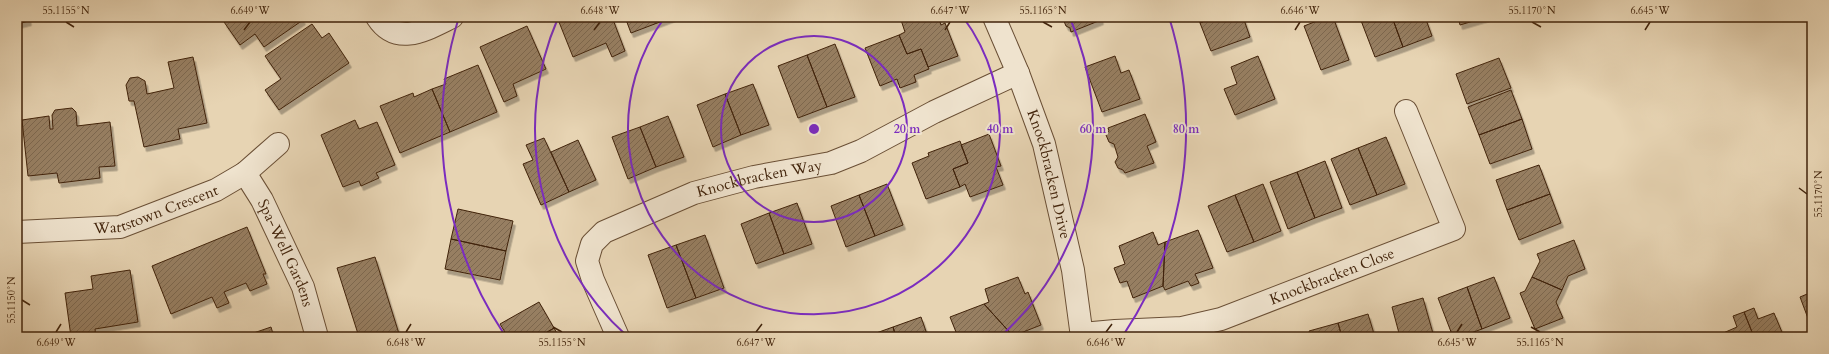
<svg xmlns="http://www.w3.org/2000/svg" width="1829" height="354" font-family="Cardo,serif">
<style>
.building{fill:url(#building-hatch);stroke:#41230b;filter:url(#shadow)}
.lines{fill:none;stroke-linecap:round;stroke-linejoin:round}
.street-casing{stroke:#6a4f35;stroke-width:24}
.street{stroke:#efe3ce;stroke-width:22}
.ticks{fill:none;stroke:#41230b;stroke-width:1.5}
.ring{fill:none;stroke:#7b2cbf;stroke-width:2}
.labels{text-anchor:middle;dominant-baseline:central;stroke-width:4;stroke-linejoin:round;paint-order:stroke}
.street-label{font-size:15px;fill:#41230b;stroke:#efe3ce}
.centre{fill:#7b2cbf;stroke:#efe3ce;stroke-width:2}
.ring-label{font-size:12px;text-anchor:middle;font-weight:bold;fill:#7b2cbf;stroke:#efe3ce;stroke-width:4;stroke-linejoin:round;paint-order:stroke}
.neatline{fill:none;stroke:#41230b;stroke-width:1.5}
.ticks-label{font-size:10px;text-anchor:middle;fill:#41230b}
</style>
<defs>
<pattern id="building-hatch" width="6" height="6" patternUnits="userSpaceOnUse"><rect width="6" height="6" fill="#977f62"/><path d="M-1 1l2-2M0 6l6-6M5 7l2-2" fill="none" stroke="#7d684f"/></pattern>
<filter id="shadow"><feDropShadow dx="2.5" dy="4.5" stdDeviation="0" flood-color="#0004"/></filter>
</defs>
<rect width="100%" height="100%" fill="#e7d4b3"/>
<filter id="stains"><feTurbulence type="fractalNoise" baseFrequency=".005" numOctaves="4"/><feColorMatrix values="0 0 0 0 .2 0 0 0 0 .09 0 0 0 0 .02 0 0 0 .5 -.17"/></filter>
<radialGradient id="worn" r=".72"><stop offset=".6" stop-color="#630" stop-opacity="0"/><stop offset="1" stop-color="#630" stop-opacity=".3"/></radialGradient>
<path class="building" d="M 17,17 L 28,17 L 29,21 L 17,24 Z
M 231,17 L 301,17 L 303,20 L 264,47 L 255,34 L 240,45 L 224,22 Z
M 557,17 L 612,17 L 625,51 L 612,57 L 606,43 L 573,57 Z
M 625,17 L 673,17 L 631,33 Z
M 909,17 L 938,17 L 941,25 L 945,23 L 958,56 L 928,67 L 921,49 L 907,54 L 899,35 L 905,32 L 901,20 Z
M 1065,17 L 1100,17 L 1101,20 L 1071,32 L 1070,28 L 1066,26 L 1063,19 Z
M 1198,17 L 1214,17 L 1200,23 Z
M 1214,17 L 1243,17 L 1250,37 L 1211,51 L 1200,23 Z
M 1327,17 L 1333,17 L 1349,60 L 1321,70 L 1304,26 Z
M 1392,17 L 1425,17 L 1432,36 L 1403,47 Z
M 1392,17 L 1403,47 L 1375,57 L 1360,18 Z
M 1458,17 L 1487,17 L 1460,25 Z
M 312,24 L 322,38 L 329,33 L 349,63 L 279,110 L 265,90 L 281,79 L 265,56 Z
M 527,26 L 546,69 L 513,84 L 517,96 L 504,102 L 480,47 Z
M 899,35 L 907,54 L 921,49 L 929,69 L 914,75 L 916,82 L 900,88 L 897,79 L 880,86 L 865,48 Z
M 835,44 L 855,97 L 827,107 L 807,55 Z
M 807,55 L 827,107 L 798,118 L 778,66 Z
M 1115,56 L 1121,73 L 1129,70 L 1140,99 L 1102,112 L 1085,67 Z
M 1258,56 L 1275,99 L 1235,115 L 1224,89 L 1237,84 L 1231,67 Z
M 193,57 L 207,123 L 178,129 L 180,139 L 144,147 L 134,101 L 129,101 L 126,85 L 130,78 L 138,77 L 145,81 L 147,94 L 174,88 L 168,62 Z
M 1499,58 L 1511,88 L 1467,104 L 1456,74 Z
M 478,65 L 497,112 L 450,132 L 432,89 L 446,84 L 444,79 Z
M 753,84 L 769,125 L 741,135 L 725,94 Z
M 432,89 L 450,132 L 400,153 L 380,106 L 413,93 L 414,97 Z
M 1511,90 L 1522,119 L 1479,135 L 1468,107 Z
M 725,94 L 741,135 L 713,147 L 697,105 Z
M 72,108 L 76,112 L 77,126 L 110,122 L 115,166 L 99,167 L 100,178 L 59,183 L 57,173 L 28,176 L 22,120 L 49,116 L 50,129 L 53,129 L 52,115 L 55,110 Z
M 1145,114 L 1156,142 L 1147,146 L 1154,163 L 1125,173 L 1123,170 L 1118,168 L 1115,162 L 1118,157 L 1114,144 L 1109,142 L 1106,135 L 1109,131 L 1108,128 Z
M 668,116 L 684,157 L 656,167 L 640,127 Z
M 1522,119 L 1532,149 L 1490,164 L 1479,135 Z
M 355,120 L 359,129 L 377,122 L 395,165 L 376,173 L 379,178 L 361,186 L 359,181 L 343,187 L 321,135 Z
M 640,127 L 656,167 L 628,179 L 612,137 Z
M 989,134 L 1001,166 L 996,167 L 1003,185 L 970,197 L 965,184 L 960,187 L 953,169 L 968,163 L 961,145 Z
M 1386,137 L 1405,184 L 1377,195 L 1358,148 Z
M 544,138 L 569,192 L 541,205 L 523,164 L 533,160 L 526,145 Z
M 578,140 L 596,180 L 569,192 L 551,152 Z
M 960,141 L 968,163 L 953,169 L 960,187 L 926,199 L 912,163 L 929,156 L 928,153 Z
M 1358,148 L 1377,195 L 1350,205 L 1331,159 Z
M 1325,161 L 1342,208 L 1315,218 L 1297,172 Z
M 1539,165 L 1550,194 L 1507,210 L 1496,180 Z
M 1297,172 L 1315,218 L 1288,229 L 1270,182 Z
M 887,184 L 903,225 L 875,236 L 859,195 Z
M 1263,184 L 1281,231 L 1254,242 L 1235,195 Z
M 1550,194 L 1561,223 L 1519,240 L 1507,210 Z
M 859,195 L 875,236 L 846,247 L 831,206 Z
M 1235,195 L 1254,242 L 1227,252 L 1208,206 Z
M 797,203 L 812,244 L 784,254 L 769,213 Z
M 458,209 L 513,221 L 506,251 L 451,239 Z
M 769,213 L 784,254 L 756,264 L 741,224 Z
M 247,227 L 266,274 L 263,274 L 267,284 L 250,291 L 246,283 L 224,292 L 229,303 L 217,308 L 212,297 L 171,314 L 152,266 Z
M 1198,230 L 1213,268 L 1195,274 L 1199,283 L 1191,286 L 1188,281 L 1165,290 L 1163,286 L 1165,242 Z
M 1153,232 L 1158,245 L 1165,242 L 1163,286 L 1133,298 L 1127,281 L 1120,283 L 1114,268 L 1125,264 L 1119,246 Z
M 705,235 L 724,288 L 696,298 L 676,245 Z
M 451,239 L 506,251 L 500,280 L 445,269 Z
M 1574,240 L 1585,269 L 1568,276 L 1562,290 L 1532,277 L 1540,261 L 1537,254 Z
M 676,245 L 696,298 L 667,308 L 648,255 Z
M 375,257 L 400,337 L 359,337 L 337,268 Z
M 130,270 L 138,322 L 95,329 L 96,337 L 71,337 L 65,293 L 93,289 L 91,276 Z
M 1018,277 L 1025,294 L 1028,292 L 1041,325 L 1013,336 L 984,304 L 989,302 L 985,289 Z
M 1494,277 L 1510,318 L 1482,329 L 1467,287 Z
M 1532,277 L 1562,290 L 1556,302 L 1563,318 L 1535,329 L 1520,293 L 1525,291 Z
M 1467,287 L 1482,329 L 1460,337 L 1453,337 L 1438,298 Z
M 1812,292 L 1812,329 L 1800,297 Z
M 1423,298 L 1434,337 L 1400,337 L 1392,307 Z
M 539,302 L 554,328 L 539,337 L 508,337 L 500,324 Z
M 984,304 L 1013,336 L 1014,337 L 958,337 L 950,317 Z
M 1754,308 L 1758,319 L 1774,313 L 1784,337 L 1754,337 L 1744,312 Z
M 1744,312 L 1754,337 L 1722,337 L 1721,334 L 1737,327 L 1733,316 Z
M 1368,314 L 1375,337 L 1342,337 L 1338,323 Z
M 921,317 L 928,337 L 896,337 L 893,327 Z
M 1338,323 L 1342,337 L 1311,337 L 1309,331 Z
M 271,327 L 274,337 L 242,337 Z
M 893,327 L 896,337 L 865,337 Z
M 554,328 L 559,337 L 539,337 Z"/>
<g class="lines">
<defs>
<g id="street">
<path d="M 377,17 C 397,48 427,29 452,17"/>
<path id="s1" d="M 994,17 L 1018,73 L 1044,144 L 1073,270 L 1082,337"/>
<path id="s2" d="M 245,173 L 262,200 L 303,287 L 317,337"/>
<path id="s3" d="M 17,232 L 120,227 L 216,190 L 245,173 L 278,144"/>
<path id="s4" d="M 1082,334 L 1115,331 L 1182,328 L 1221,319 L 1454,229 L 1406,111"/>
<path id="s5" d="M 618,337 L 593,280 L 587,261 L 592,244 L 604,232 L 694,193 L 754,177 L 831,163 L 861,151 L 934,112 L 1018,73"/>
</g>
</defs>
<use href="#street" class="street-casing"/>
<use href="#street" class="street"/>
</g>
<path class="ticks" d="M 66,22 L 74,27M 1043,22 L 1052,27M 1532,22 L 1541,27M 244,30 L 250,22M 594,30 L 600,22M 945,30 L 950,22M 1295,30 L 1300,22M 1645,30 L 1650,22M 1799,188 L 1807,194M 22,300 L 30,305M 553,327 L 562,332M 1531,327 L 1540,332M 56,332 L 61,324M 406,332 L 411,324M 756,332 L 762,324M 1106,332 L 1112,324M 1457,332 L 1462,324"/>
<g class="ring">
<circle cx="814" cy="129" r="93"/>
<path d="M963 17A186 186 0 1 1 665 17"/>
<path d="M627 336A279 279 0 0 1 558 18M1070 18A279 279 0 0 1 1001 336"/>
<path d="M504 334A372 372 0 0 1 459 17M1169 17A372 372 0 0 1 1124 334"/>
</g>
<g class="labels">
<g class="street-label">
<text stroke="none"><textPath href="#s1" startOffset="167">Knockbracken Drive</textPath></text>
<text stroke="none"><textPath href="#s5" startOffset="282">Knockbracken Way</textPath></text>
<text stroke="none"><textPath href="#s3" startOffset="142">Wattstown Crescent</textPath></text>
<text stroke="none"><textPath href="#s2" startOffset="90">Spa-Well Gardens</textPath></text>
<text stroke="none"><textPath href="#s4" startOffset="259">Knockbracken Close</textPath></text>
</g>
</g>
<circle cx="814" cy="129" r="6" class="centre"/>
<g class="ring-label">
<text x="907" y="133">20 m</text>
<text x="1000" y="133">40 m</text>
<text x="1093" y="133">60 m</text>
<text x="1186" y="133">80 m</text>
</g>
<rect width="1829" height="354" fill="none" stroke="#e7d4b3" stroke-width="44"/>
<rect x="22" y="22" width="1785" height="310" class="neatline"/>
<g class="ticks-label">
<text x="66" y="14">55.1155°N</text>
<text x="250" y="14">6.649°W</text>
<text x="600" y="14">6.648°W</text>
<text x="950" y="14">6.647°W</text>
<text x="1043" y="14">55.1165°N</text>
<text x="1300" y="14">6.646°W</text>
<text x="1532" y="14">55.1170°N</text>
<text x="1650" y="14">6.645°W</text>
<text transform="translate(1818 194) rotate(-90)" y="4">55.1170°N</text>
<text transform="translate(11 300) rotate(-90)" y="4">55.1150°N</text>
<text x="56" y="346">6.649°W</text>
<text x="406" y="346">6.648°W</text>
<text x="562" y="346">55.1155°N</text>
<text x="756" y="346">6.647°W</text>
<text x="1106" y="346">6.646°W</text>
<text x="1457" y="346">6.645°W</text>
<text x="1540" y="346">55.1165°N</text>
</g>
<rect width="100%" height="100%" filter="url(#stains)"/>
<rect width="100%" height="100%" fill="url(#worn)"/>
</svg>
